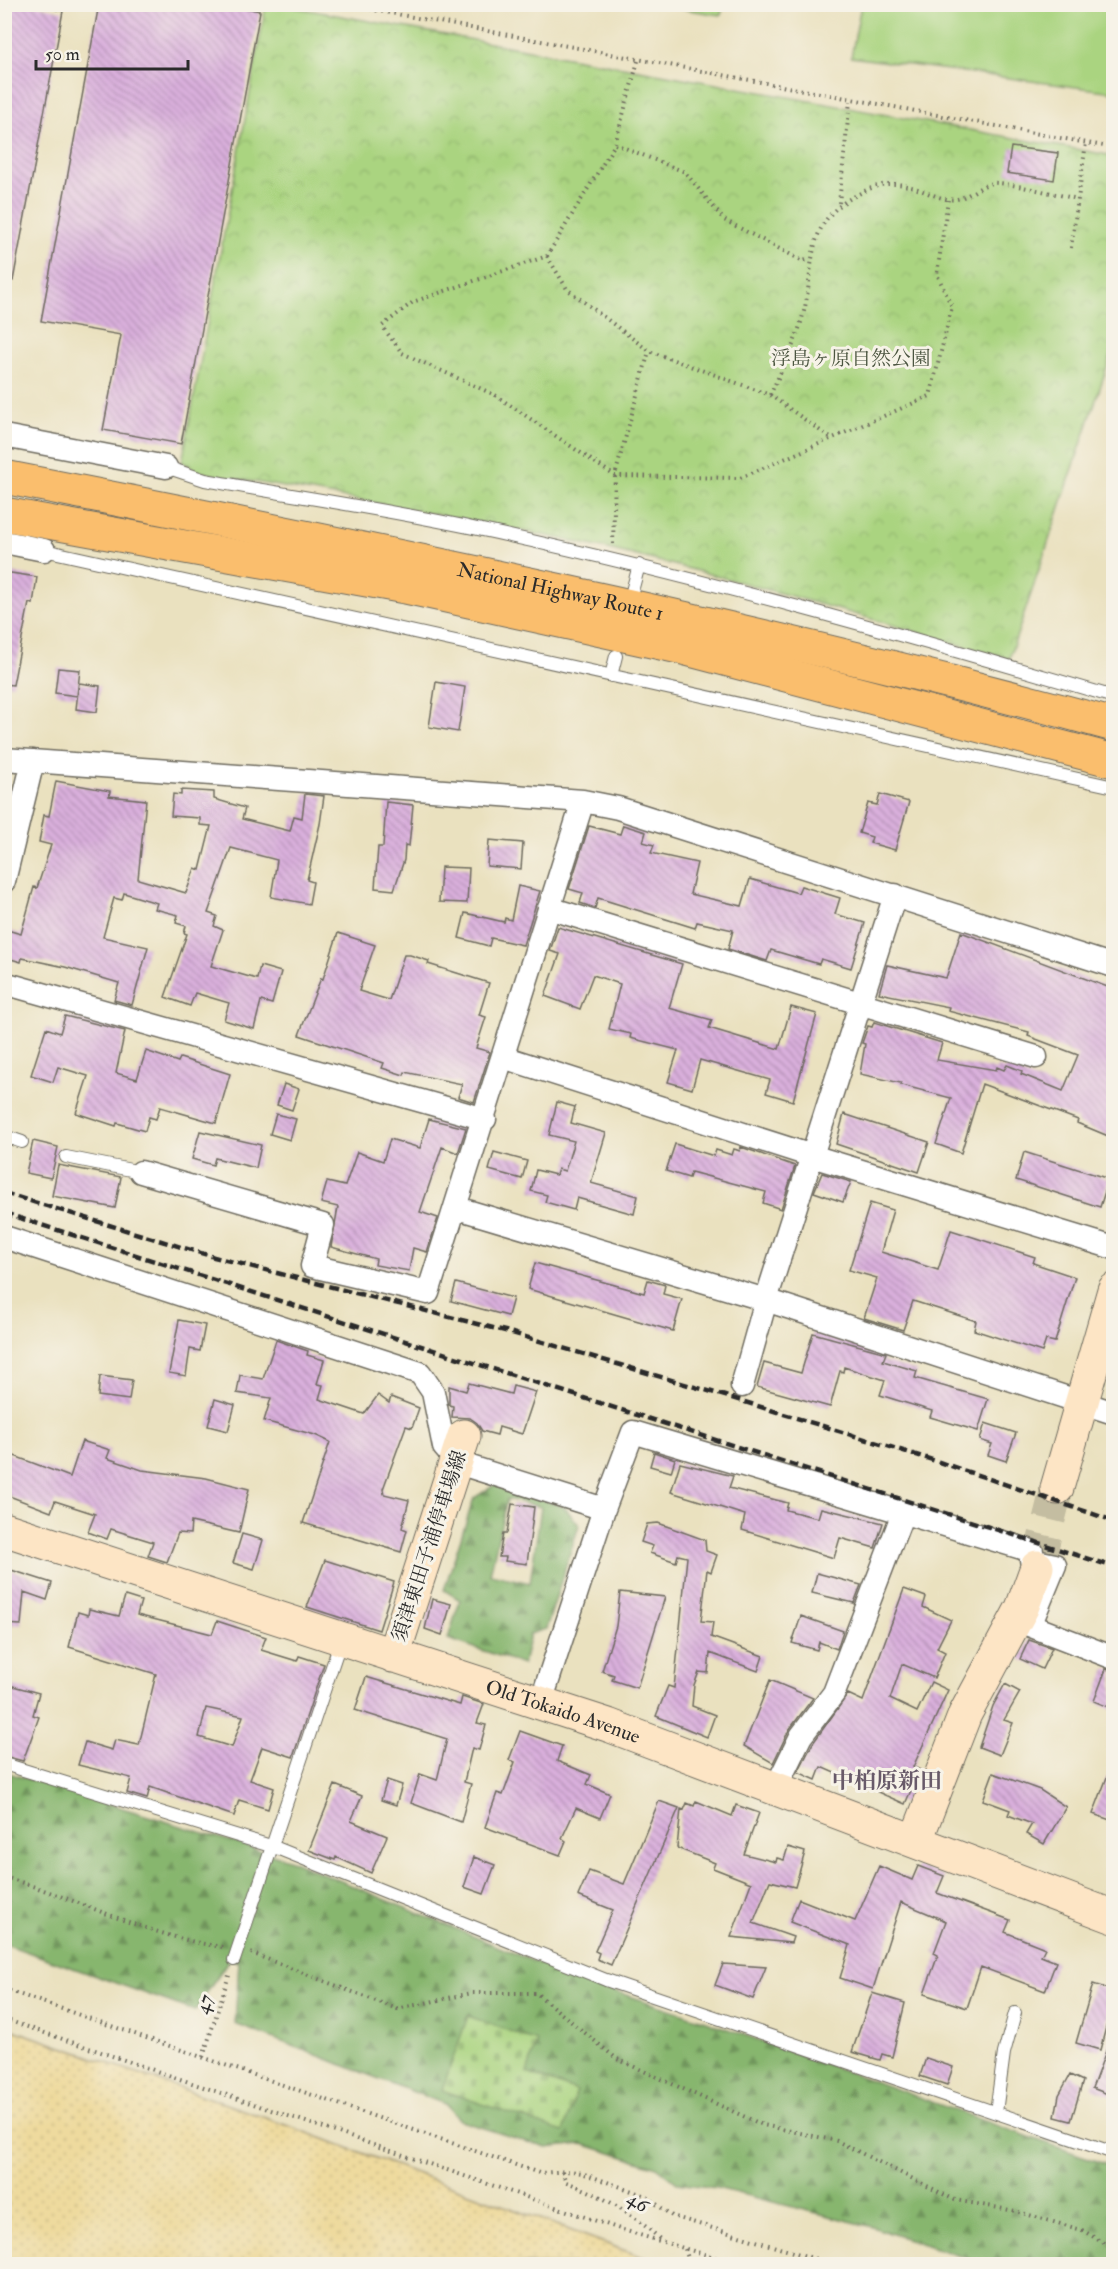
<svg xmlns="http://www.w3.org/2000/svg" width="1118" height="2269" font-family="'IM FELL Double Pica','Noto Serif JP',serif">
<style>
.grass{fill:#aad480;stroke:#6a8056;stroke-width:1.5}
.forest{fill:url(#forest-firs);stroke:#59704c;stroke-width:1.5;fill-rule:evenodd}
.sand{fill:url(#sand-dots);stroke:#8c8264;stroke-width:1.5}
.cemetery{fill:url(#cemetery-stones);stroke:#6a8056;stroke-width:1.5}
.park{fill:url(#park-crowns);stroke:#6a8056;stroke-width:1.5}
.building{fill:url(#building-back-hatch);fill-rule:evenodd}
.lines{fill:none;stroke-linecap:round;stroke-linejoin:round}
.secondary-tunnel{stroke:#c4bda1;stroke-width:33;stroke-dasharray:33 16;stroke-linecap:butt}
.lane-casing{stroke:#6e6b5f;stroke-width:14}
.street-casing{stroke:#6e6b5f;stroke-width:25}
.secondary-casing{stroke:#6e6b5f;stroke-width:35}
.highway-casing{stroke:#6e6b5f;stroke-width:35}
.path{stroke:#6e6b5f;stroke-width:4;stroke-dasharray:1.5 4.5;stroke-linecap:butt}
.lane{stroke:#fff;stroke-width:12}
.street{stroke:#fff;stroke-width:22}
.secondary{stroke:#fde5c5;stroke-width:33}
.highway{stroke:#fabe6d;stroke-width:33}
.rail{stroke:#2b2b2b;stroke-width:4.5;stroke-dasharray:9 4.5;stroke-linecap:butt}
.labels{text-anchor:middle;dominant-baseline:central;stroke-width:6;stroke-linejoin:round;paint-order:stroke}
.park-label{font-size:20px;fill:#4b5540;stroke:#f7f3e8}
.street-label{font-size:20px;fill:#2b2b2b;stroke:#f7f3e8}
.quarter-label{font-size:22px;font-weight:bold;fill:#685a69;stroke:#f7f3e8}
</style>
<defs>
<pattern id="forest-firs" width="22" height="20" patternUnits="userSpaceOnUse" patternTransform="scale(1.5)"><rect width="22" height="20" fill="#87b66e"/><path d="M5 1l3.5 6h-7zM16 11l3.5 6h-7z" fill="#6f945b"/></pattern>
<pattern id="sand-dots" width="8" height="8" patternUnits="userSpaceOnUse" patternTransform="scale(1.5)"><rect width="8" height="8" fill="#eeda9e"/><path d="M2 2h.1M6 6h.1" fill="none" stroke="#cb8" stroke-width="1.8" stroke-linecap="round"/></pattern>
<pattern id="cemetery-stones" width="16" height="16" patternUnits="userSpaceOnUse" patternTransform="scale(1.5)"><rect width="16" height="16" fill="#aad480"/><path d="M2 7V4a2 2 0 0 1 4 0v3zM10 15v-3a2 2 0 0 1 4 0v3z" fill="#92b66f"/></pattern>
<pattern id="park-crowns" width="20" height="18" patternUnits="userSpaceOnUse" patternTransform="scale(1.5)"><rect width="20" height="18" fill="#aad480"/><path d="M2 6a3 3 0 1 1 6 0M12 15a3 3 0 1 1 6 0" fill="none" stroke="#92b66f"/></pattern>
<pattern id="building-back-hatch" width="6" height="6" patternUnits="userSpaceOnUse" patternTransform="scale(1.5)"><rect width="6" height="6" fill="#dab0dd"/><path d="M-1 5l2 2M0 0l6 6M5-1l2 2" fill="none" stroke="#b18fb3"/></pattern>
</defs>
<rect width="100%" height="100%" fill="#f7f3e8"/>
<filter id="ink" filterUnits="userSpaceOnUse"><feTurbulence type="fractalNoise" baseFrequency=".0167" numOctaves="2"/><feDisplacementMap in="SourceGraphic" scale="12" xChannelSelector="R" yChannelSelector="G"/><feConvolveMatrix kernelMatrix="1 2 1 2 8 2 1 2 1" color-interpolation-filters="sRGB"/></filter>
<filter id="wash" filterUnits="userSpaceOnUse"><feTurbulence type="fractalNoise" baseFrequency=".008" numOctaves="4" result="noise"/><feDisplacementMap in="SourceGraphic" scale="24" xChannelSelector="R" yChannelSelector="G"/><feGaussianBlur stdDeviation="1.35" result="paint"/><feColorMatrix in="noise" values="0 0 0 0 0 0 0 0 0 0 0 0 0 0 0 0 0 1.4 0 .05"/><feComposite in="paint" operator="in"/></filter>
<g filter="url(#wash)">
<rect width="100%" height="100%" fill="#eae1bf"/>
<path class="grass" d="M 656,5 L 724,4 L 724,5 L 721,15 Z
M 861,5 L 1113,5 L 1113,92 L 851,57 Z"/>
<path class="forest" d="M 496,1484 L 564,1507 L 579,1525 L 546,1629 L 530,1634 L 523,1664 L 448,1639 L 460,1600 L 444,1590 L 474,1498 ZM 507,1499 L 541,1507 L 530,1583 L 490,1574 Z
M 5,1772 L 288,1859 L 571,1977 L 700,2019 L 1113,2167 L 1113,2264 L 984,2264 L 869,2226 L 717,2188 L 677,2183 L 657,2167 L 582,2144 L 547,2148 L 461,2121 L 445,2104 L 235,2024 L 239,1962 L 229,1959 L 195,2011 L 5,1944 Z"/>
<path class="sand" d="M 5,2027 L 300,2130 L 661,2264 L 5,2264 Z"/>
<path class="cemetery" d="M 468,2016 L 537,2041 L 527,2073 L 577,2091 L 563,2132 L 442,2090 Z"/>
<path class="park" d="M 266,5 L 281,5 L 1113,156 L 1113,349 L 1009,659 C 878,621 746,581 612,550 C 475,519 337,497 199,472 L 182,462 Z"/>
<g id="blocks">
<path class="building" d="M 4,4 L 29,4 L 63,11 L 13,281 L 4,280 Z
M 99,4 L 226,4 L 260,11 L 181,444 L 103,430 L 121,335 L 41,321 Z
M 1011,147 L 1058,153 L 1054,180 L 1007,173 Z
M 4,572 L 37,577 L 33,604 L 29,603 L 13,685 L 4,684 Z
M 58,668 L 80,670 L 77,696 L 55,693 Z
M 436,682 L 465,687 L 458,732 L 429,727 Z
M 79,683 L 100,686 L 97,712 L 76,709 Z
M 56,781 L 110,791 L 109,796 L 146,800 L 138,879 L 186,893 L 195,868 L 200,870 L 211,826 L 200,825 L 200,818 L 171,816 L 173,794 L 181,795 L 181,790 L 214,792 L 214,799 L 245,808 L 242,819 L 290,831 L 294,816 L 302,818 L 305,794 L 324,796 L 320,824 L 307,880 L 313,882 L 309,904 L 271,897 L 277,860 L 231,848 L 208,913 L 217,916 L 214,926 L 223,930 L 211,966 L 257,979 L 260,966 L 281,972 L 272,1004 L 261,1001 L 254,1029 L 224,1020 L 229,1003 L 195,993 L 190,1006 L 165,997 L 187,934 L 184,933 L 186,926 L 176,923 L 178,915 L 155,909 L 157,903 L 124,893 L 122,900 L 114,898 L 103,937 L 148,947 L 132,1005 L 114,1000 L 119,983 L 65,967 L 22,958 L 21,962 L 4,957 L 4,929 L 21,934 L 34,887 L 37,888 L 51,845 L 39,842 L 44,815 L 49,816 Z
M 880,794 L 909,802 L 895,850 L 870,843 L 872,837 L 859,833 L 868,803 L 877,805 Z
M 386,802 L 413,805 L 409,846 L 405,845 L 404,860 L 394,890 L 375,888 L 378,847 L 383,847 Z
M 623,825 L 646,832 L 643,842 L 654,845 L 651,853 L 697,863 L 690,894 L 742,906 L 750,879 L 798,893 L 801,886 L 840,898 L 835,914 L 865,923 L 851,968 L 821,959 L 819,964 L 771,950 L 767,961 L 728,949 L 733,930 L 697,922 L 695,928 L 598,898 L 595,908 L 580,903 L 583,893 L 569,889 L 589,826 L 620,834 Z
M 489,840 L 523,843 L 521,869 L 487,866 Z
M 441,867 L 469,868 L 467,903 L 439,902 Z
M 518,886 L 540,891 L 523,945 L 491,938 L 489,946 L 459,938 L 465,913 L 504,922 L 505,918 L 511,920 Z
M 558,927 L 682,964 L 669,1008 L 712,1020 L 709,1028 L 779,1049 L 791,1007 L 817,1014 L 793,1101 L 766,1093 L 770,1080 L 700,1060 L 692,1089 L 668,1082 L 678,1050 L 630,1038 L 631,1034 L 609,1029 L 620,984 L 593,975 L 580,1009 L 545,996 L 560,954 L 550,951 Z
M 961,932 L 1113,989 L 1113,1138 L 1077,1123 L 1078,1120 L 982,1084 L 961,1153 L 936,1144 L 951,1098 L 901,1085 L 901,1083 L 860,1074 L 865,1044 L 862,1043 L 868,1026 L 872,1027 L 874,1022 L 942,1043 L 937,1060 L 996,1070 L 997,1067 L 1004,1070 L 1007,1065 L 1022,1071 L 1021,1074 L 1063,1091 L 1078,1055 L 1028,1036 L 1029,1032 L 948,1011 L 949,1007 L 879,993 L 887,965 L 946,978 Z
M 338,933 L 375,945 L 359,991 L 389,1000 L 404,955 L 410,955 L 429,961 L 428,964 L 489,983 L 479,1015 L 486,1017 L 476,1048 L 490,1052 L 474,1102 L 458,1097 L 462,1084 L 405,1072 L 404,1075 L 382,1068 L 384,1063 L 299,1035 L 321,978 L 323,979 Z
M 65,1016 L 125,1031 L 116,1073 L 137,1079 L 146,1051 L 178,1062 L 180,1058 L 230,1074 L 216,1123 L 160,1107 L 156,1119 L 149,1117 L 145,1131 L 117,1123 L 116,1126 L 76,1113 L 88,1076 L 58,1067 L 53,1082 L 31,1075 L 46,1028 L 60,1033 Z
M 284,1084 L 299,1089 L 292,1110 L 277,1105 Z
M 557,1102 L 575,1107 L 571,1123 L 606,1133 L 591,1183 L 638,1196 L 634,1214 L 577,1198 L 574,1210 L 545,1202 L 547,1195 L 531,1191 L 536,1170 L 556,1175 L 558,1169 L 565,1171 L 574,1141 L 549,1135 Z
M 276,1114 L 296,1119 L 290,1140 L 270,1134 Z
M 844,1114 L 929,1142 L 919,1172 L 836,1144 Z
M 429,1119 L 466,1128 L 458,1153 L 442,1147 L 420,1212 L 438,1218 L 427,1252 L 413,1248 L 409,1271 L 375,1265 L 376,1259 L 331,1247 L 338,1207 L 321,1203 L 327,1182 L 345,1186 L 357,1152 L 383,1161 L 390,1139 L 420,1148 Z
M 200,1131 L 261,1145 L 256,1168 L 215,1158 L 213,1165 L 192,1159 Z
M 33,1141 L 58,1147 L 51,1178 L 26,1173 Z
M 675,1144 L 714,1156 L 716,1150 L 732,1155 L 734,1149 L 740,1151 L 741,1147 L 795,1166 L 781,1209 L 763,1203 L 766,1192 L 691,1172 L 689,1178 L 666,1171 Z
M 494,1152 L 527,1161 L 522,1179 L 489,1170 Z
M 1024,1152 L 1109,1179 L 1100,1207 L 1016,1180 Z
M 58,1165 L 121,1177 L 115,1208 L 52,1196 Z
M 822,1173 L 851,1182 L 843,1202 L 814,1192 Z
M 870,1203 L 893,1210 L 881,1252 L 938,1270 L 951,1230 L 1035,1257 L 1033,1263 L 1075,1277 L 1055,1342 L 1046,1340 L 1042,1352 L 974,1330 L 976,1321 L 913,1301 L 903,1330 L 864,1318 L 877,1278 L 849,1270 Z
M 535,1263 L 644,1293 L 648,1280 L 665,1285 L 663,1294 L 682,1299 L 673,1331 L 528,1289 Z
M 456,1283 L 513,1298 L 508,1316 L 451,1301 Z
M 179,1320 L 205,1325 L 200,1351 L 190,1349 L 186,1376 L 169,1373 Z
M 813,1333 L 886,1353 L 883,1361 L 917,1371 L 915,1378 L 988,1399 L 978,1431 L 930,1417 L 932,1411 L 880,1395 L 885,1380 L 844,1367 L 843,1372 L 840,1371 L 830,1407 L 757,1387 L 764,1363 L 801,1373 Z
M 276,1340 L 308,1351 L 307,1355 L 324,1360 L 317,1384 L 323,1385 L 319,1399 L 364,1414 L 378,1395 L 389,1403 L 391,1397 L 419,1408 L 412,1428 L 406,1426 L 383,1489 L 384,1494 L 409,1500 L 402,1528 L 407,1530 L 401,1552 L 303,1523 L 330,1442 L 315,1435 L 264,1421 L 271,1398 L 237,1393 L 240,1375 L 263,1379 Z
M 100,1376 L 132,1380 L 129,1400 L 98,1396 Z
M 469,1383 L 511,1394 L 513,1386 L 536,1392 L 522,1434 L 499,1427 L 497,1435 L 482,1431 L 477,1423 L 470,1418 L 452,1417 L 453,1406 L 449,1405 L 449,1386 L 466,1391 Z
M 215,1399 L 235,1405 L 228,1431 L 208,1426 Z
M 985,1423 L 1016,1433 L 1006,1461 L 988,1455 L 992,1444 L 980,1440 Z
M 82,1441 L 110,1450 L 107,1458 L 142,1470 L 206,1478 L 249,1489 L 239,1533 L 191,1522 L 190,1534 L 178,1533 L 167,1562 L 148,1556 L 153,1542 L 111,1529 L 107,1539 L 88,1532 L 95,1514 L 55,1501 L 51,1512 L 4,1494 L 4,1452 L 70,1477 Z
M 654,1452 L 675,1459 L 671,1472 L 650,1466 Z
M 680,1463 L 733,1476 L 729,1488 L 788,1503 L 786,1510 L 818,1518 L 821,1508 L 883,1523 L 875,1548 L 840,1538 L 834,1558 L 742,1530 L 745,1515 L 671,1492 Z
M 512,1504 L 534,1507 L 527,1564 L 505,1561 L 506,1557 L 499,1557 L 503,1533 L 507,1533 Z
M 658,1523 L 705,1540 L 706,1551 L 717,1555 L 711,1572 L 707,1570 L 701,1621 L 713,1622 L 711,1637 L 763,1656 L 758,1671 L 710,1653 L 708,1673 L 699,1672 L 694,1685 L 692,1706 L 715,1715 L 707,1737 L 656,1716 L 668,1686 L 674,1688 L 687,1557 L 678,1555 L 676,1562 L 650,1553 L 653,1546 L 641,1542 L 647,1524 Z
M 242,1534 L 263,1540 L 254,1569 L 233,1563 Z
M 325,1560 L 394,1582 L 379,1630 L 307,1607 Z
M 8,1569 L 52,1583 L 47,1600 L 24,1592 L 21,1625 L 4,1624 L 4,1580 Z
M 817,1573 L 861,1585 L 854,1603 L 812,1593 Z
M 904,1589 L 926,1597 L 923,1607 L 951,1620 L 937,1648 L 945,1652 L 934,1678 L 902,1664 L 890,1699 L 917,1712 L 931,1682 L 948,1690 L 913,1767 L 920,1770 L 905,1804 L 821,1767 L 816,1780 L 798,1772 L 813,1743 L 848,1694 L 863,1701 Z
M 620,1592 L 665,1597 L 637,1688 L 612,1680 L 614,1675 L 602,1671 L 616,1626 Z
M 125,1596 L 141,1601 L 137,1615 L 212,1634 L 217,1621 L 266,1637 L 261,1650 L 297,1661 L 299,1656 L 324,1664 L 293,1757 L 262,1747 L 250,1780 L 274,1788 L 268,1809 L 239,1800 L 234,1816 L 150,1787 L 147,1799 L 127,1793 L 131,1778 L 78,1765 L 85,1742 L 112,1750 L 115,1740 L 139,1745 L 156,1674 L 69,1647 L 78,1612 L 88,1615 L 89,1609 L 119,1616 ZM 206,1708 L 243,1716 L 232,1747 L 199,1737 Z
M 432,1599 L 451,1604 L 442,1635 L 425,1629 Z
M 801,1616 L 843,1631 L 837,1649 L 819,1642 L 817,1650 L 792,1643 Z
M 1029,1640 L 1052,1648 L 1042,1669 L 1020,1659 Z
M 1106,1669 L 1113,1671 L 1113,1709 L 1094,1701 Z
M 366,1677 L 460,1705 L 462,1697 L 484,1704 L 477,1723 L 486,1725 L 479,1750 L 472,1748 L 464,1782 L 471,1784 L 461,1822 L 411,1803 L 420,1774 L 437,1780 L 447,1739 L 355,1710 Z
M 770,1680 L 813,1698 L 789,1730 L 773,1763 L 744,1746 Z
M 1005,1684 L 1020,1692 L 1004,1720 L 1013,1723 L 1000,1755 L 979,1747 L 993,1706 Z
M 13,1686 L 39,1693 L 33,1715 L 39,1717 L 23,1761 L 4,1756 L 4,1717 Z
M 520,1731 L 562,1746 L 557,1761 L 591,1775 L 587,1784 L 610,1794 L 600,1818 L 576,1808 L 562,1838 L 566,1841 L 560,1855 L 485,1827 L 497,1793 L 503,1795 L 515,1762 L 509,1760 Z
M 1112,1764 L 1113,1765 L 1113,1821 L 1093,1814 Z
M 993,1773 L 1040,1790 L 1066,1807 L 1044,1844 L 1026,1834 L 1032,1824 L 1008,1815 L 1010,1810 L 983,1800 Z
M 387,1780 L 402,1785 L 396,1805 L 381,1800 Z
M 335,1785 L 362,1796 L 351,1821 L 387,1836 L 371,1873 L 336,1857 L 335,1860 L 309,1850 Z
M 659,1801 L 679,1808 L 611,1965 L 597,1959 L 599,1953 L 595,1951 L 613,1910 L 578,1896 L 589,1871 L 624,1884 Z
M 696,1801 L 732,1816 L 736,1805 L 759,1813 L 744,1854 L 776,1862 L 777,1858 L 784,1860 L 788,1847 L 805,1852 L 795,1887 L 770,1881 L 753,1923 L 793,1937 L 791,1943 L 731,1937 L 751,1883 L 713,1868 L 715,1863 L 677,1848 L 681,1809 L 684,1810 L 687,1803 L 694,1806 Z
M 474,1857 L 495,1865 L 484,1894 L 464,1887 Z
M 879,1866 L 912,1880 L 918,1866 L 944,1876 L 937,1893 L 1010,1920 L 1005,1932 L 1045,1948 L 1041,1956 L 1056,1962 L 1045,1991 L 981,1967 L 967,2008 L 924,1994 L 938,1955 L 934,1953 L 946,1921 L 901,1902 L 873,1989 L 840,1978 L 850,1945 L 790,1922 L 799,1899 L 855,1921 Z
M 723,1964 L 766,1967 L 753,1999 L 715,1985 Z
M 1093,1984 L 1112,1990 L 1109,1999 L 1113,2001 L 1100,2050 L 1076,2043 Z
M 872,1993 L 905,2003 L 892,2057 L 882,2054 L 880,2060 L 852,2052 Z
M 1112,2035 L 1113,2036 L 1113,2096 L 1092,2088 Z
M 926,2058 L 953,2067 L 947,2085 L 920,2076 Z
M 1070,2075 L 1083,2081 L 1071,2121 L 1055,2117 L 1059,2095 Z"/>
</g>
</g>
<g filter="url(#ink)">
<use href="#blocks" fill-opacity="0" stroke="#6e6b5f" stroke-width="1.5"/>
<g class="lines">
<path class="secondary-tunnel" d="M 1037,1567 L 1057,1488"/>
<defs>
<path id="lane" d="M 166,467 L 205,480 C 294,496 384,509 473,528 C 689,574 901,634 1114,697
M 44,550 L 1114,787
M 631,595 L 639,565
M 611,676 L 616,656
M 4,1136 L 22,1142
M 66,1157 L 141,1172
M 4,1764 L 274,1847 L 606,1980 L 1114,2153
M 234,1960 L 341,1640
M 996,2112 L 1004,2053 L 1015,2013"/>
<path id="street" d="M 4,436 L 166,467
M 4,542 L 44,550
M 4,759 L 583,801 L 618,808 L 1114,966
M 4,881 L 33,761
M 549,908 L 1036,1057
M 4,983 L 485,1119
M 503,1057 L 812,1156 L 1114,1248
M 141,1172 L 323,1225 L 312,1266 L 428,1293 L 583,801
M 457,1208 L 766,1300 L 1114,1413
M 4,1237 L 420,1373 L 433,1392 L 444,1447 L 458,1463 L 604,1509
M 742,1386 L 766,1300 L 895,895
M 1029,1625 L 1114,1658
M 541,1702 L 604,1509 L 633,1432 L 1032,1551 L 1031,1560 L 1055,1565 L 1034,1616
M 776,1787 L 801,1736 L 834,1693 L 903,1513"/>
<g id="secondary">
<path d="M 1057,1488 L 1114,1290"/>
<path id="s1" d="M 4,1529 L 608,1725 L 1114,1917"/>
<path d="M 393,1656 L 464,1436"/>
<path d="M 916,1840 L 965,1714 L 1022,1608 L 1037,1567"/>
</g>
<g id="highway">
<path id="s2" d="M 4,477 C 376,550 748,625 1114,725"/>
<path d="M 4,514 L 405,587 L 683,648 L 1114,761"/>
</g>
</defs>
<use href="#lane" class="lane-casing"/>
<use href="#street" class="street-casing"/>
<use href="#secondary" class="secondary-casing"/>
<use href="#highway" class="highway-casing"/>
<path class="path" d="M 364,8 L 1114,148
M 638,61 L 615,144 L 547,256 L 413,302 L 382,326 L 402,353 L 495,395 L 615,476 L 740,478 L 930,396 L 952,307 L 937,274 L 948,200
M 615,144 L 685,172 L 724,220 L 803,261 L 810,259
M 839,203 L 850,101
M 1071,248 L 1086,143
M 547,256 L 567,289 L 649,351 L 770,395 L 832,439
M 770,395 C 782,369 796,343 803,315 C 816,269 802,223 855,196 C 866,190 880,183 893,184 C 913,184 928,195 946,199 C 964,203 977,186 992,183 C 1002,181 1063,196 1078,199
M 613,544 L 615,476 L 649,351
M 4,1877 C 77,1898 148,1937 223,1947
M 251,1953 L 397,2009 L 472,1993 L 536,1993 L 617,2059 L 763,2125 L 837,2141 L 955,2200 L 1015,2211 L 1082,2230 L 1114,2249
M 4,1989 L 539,2173 L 571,2171 L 582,2173 L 646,2196 L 672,2216 L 833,2264
M 4,2019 L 623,2230 L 737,2264
M 203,2057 L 230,1972
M 562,2171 L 566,2182 C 602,2195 634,2214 662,2241
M 685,2249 L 690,2264"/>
<use href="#lane" class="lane"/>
<use href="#street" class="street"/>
<use href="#secondary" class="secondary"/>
<use href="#highway" class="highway"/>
<path class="rail" d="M 4,1193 L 214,1257 L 509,1332 L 732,1398 L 939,1462 L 1114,1521
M 4,1213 L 1114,1567"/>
</g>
</g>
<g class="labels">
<g class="park-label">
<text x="851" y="358">浮島ヶ原自然公園</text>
</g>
<g class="street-label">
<text stroke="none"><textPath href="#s2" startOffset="568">National Highway Route 1</textPath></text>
<text transform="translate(429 1546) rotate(-72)">須津東田子浦停車場線</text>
<text stroke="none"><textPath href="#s1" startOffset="588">Old Tokaido Avenue</textPath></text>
<text transform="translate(204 2004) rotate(-72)">47</text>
<text transform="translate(638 2202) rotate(34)">46</text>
</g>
<g class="quarter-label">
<text x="887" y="1781">中柏原新田</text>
</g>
</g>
<rect width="1118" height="2269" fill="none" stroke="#f7f3e8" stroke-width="24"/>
<path d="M36 60v9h152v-9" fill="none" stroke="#2b2b2b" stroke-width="3"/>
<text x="45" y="60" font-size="18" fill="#2b2b2b" stroke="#f7f3e8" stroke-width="4.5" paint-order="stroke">50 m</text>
</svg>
